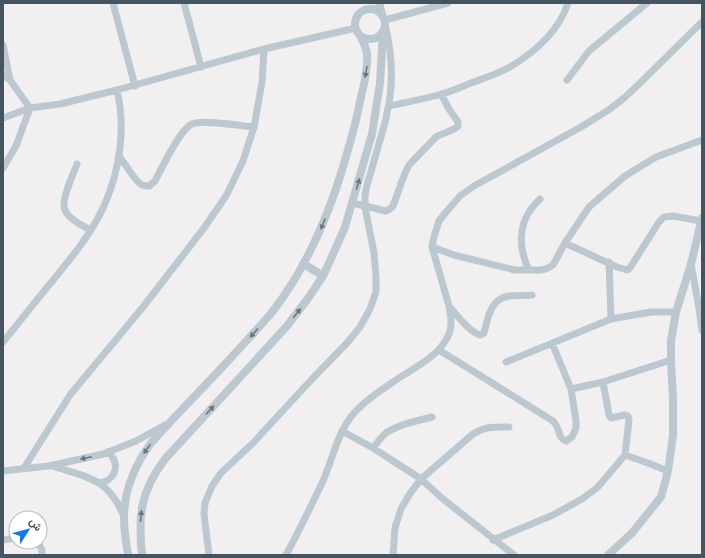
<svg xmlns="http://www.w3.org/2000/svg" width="705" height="558" font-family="Montserrat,Vazirmatn,sans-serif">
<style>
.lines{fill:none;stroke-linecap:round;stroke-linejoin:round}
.minor{stroke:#bcc8d0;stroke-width:7}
.tertiary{stroke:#bcc8d0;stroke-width:8}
.oneway{fill:#697781}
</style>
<rect width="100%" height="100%" fill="#f2eff0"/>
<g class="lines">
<path class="minor" d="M 113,3 L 135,86
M 184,3 L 201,67
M 385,20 L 448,3
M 3,45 L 10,80
M 3,75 L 10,80 L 30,108 L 16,146 L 3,168
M 567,80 L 589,51 L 647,3
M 389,106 C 406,102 425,99 442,94 C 452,91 461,87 471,83 C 484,78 498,74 510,67 C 535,52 559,31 568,3
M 3,118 L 30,108 L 60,104 L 117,90 L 264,49 L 356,28
M 119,156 C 125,163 135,182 142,185 C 145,186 146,186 149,186 L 155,181 C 162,168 180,129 192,124 C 204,119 240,126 254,127
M 77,164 C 73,175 64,193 64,204 C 64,208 66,213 69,216 C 75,222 83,226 90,230
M 352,203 L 386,211 L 390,209 L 393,206 L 405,173 L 409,165 L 436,137 C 444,132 452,132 458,126 L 458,122 L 449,109 L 441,94
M 565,243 L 617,267 L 627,270 L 630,268 L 659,222 L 664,217 L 673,216 L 701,221
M 432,247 L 454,255 L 515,270 L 540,270 L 546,269 L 553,265 L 565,243 L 589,207 L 625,176 L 656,157 L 702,140
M 609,262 L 611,319
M 691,264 L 699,308 L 702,330
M 529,270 C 519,250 518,227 531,209 C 534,205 537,202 540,199
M 449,306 C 457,315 469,332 480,335 L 484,333 C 488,318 490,299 509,296 C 516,295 524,296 532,295
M 3,342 C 17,325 31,307 45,290 C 66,264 90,237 104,206 C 120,170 126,128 117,90
M 439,350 L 553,421 C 555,423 556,425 557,427 C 560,433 559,438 566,441 L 572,437 L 576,428 L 576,420 L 571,389 L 552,343
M 506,362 L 611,319 L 651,312 L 676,312
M 571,389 L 603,382 L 671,360
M 342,431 L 373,448 L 421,479 L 443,499 L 514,555
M 373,448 C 377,443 381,437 386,433 C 399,424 417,421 432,417
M 625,455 L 648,463 L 668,471
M 52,466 C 87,477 109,478 124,517
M 24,468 L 70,395 L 143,307 L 204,228 L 226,196 L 243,161 L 254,127 L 262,82 L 264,49
M 3,471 L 49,466 L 103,454 L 136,441 L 165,425
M 99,483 C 116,481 121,463 108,452
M 3,540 L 16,538
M 493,540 L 553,515 L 582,499 L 597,488 L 625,455 L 629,420 L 628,416 L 625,415 L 611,418 L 609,415 L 603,382
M 38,542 L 42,550 L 42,555
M 209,555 L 204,514 L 205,503 L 212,486 L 221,473 L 254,442 L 312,379 L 347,343 L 360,327 L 370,309 L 376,292 L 376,277 L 374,253 L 365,207 L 365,195 L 367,185 C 372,169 376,153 381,137 C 383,129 386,121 387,113 C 394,84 392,53 385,24
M 286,555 C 299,531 311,506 323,481 C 334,456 338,427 359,408 C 369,398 381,390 393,382 C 410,370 437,358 447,338 C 453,328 451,317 449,306 L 432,247 L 434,237 L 439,221 L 446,212 L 460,196 L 474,186 L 581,127 L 610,109 L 624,98 L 638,85 L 702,22
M 393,555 L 395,528 L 401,509 L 409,495 L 421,479 L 473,434 C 485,426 495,427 509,427"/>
<path class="tertiary" d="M 379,3 L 382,15
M355 24a15 15 0 1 1 30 0a15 15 0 1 1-30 0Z
M 304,264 L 323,276
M 128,555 C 126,543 124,530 124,518 C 124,490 135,465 151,443 C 176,415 203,388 228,361 C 243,344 259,328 273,311 C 316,255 339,188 356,120 C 359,106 362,93 365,79 C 366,71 368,63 367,54 C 366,47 363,41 360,35
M 142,555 C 138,516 140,492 165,459 L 287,326 L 309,297 L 323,276 L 329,263 L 345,227 L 352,203 L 372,134 L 380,83 L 383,32
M 608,555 L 632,533 L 661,497 L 668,471 L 673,435 L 673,399 L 671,360 L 671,341 L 676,312 L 691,264 L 702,218"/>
</g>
<defs><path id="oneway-solid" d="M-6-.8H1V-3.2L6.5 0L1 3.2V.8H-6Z"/></defs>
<g class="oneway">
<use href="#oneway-solid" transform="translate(366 72) rotate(100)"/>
<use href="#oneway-solid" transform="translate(358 184) rotate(-74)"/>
<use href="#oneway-solid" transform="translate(323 224) rotate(112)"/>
<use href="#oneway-solid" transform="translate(297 313) rotate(-52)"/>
<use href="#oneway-solid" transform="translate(254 333) rotate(132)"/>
<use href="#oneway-solid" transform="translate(210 410) rotate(-47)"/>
<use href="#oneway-solid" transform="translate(147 449) rotate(125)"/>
<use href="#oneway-solid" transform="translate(86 458) rotate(168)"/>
<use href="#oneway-solid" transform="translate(141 516) rotate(-84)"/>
</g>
<rect width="705" height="558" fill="none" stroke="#46545f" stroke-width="8"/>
<g transform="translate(28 530) rotate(54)"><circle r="19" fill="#ffffff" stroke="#b5bbbf"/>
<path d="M0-3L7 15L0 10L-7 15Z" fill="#0b7af1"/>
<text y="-6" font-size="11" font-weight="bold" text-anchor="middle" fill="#46545f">ش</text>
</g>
</svg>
